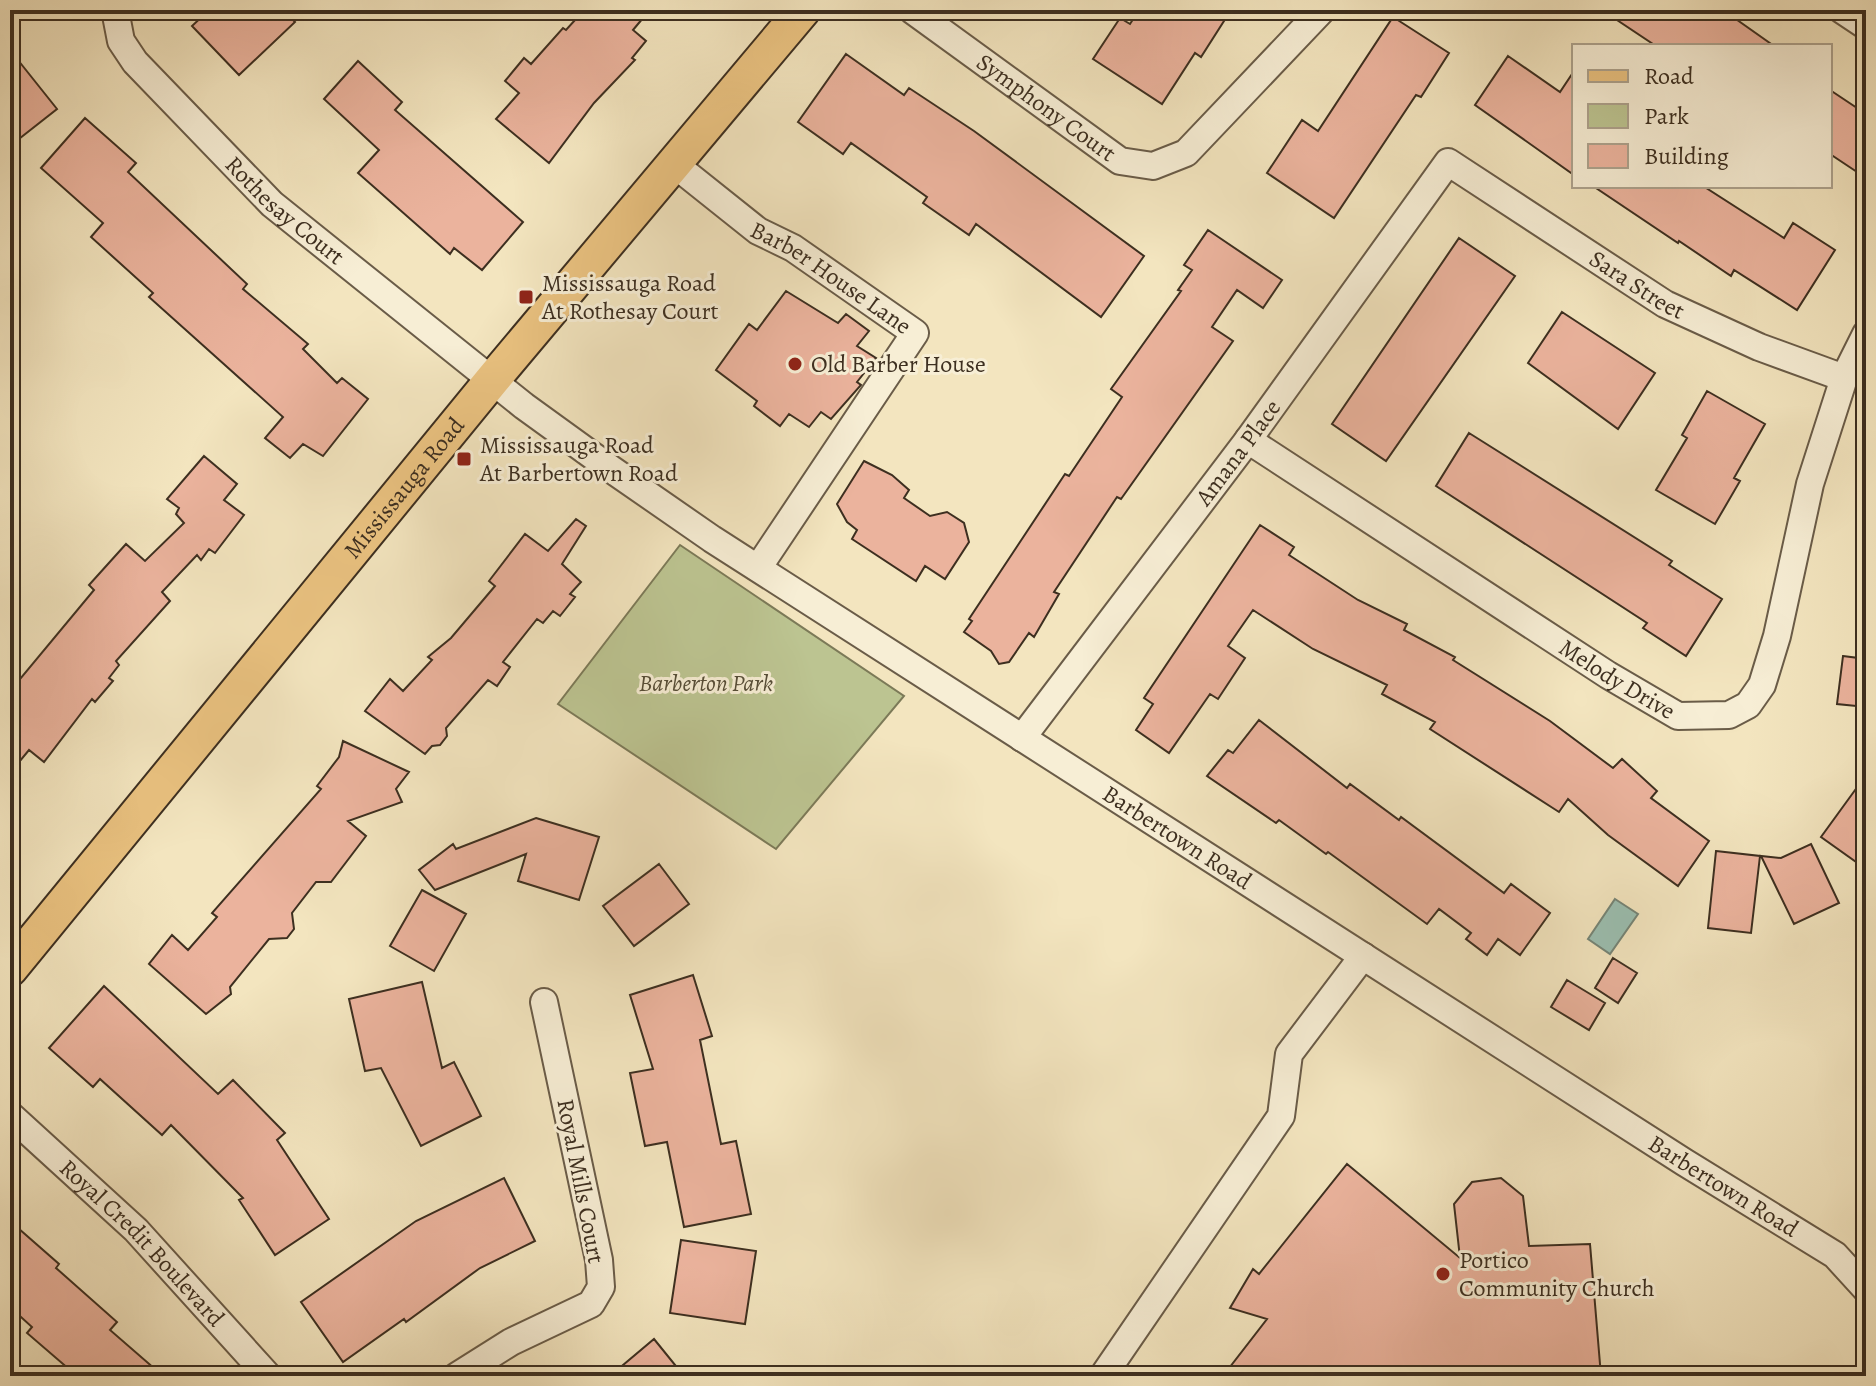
<svg xmlns="http://www.w3.org/2000/svg" width="1876" height="1386" font-family="Alegreya,serif">
<style>
.green{fill:#bcc491;stroke:#7c7a58;stroke-width:2}
.water{fill:#9bbfb1;stroke:#758577;stroke-width:2}
.building{fill:#ebb39d;stroke:#3d2f20;stroke-width:2}
.lines{fill:none;stroke-linecap:round;stroke-linejoin:round}
.minor-casing{stroke:#6a5c48;stroke-width:30}
.major-casing{stroke:#3d2f20;stroke-width:38}
.minor{stroke:#f7eed5;stroke-width:26}
.major{stroke:#eac280;stroke-width:34}
.poi-dot{fill:#8f2418;stroke:#f7eed5;stroke-width:3}
.labels{text-anchor:middle;dominant-baseline:central;stroke-width:6;stroke-linejoin:round;paint-order:stroke}
.street-label{font-size:24px;fill:#3d2f20;stroke:#f7eed5}
.poi-label{font-size:24px;fill:#3d2f20;stroke:#f7eed5;text-anchor:start}
.park-label{font-size:24px;font-style:italic;fill:#564d37;stroke:#f7eed5}
</style>
<rect width="100%" height="100%" fill="#f3e5bf"/>
<filter id="stains"><feTurbulence type="fractalNoise" baseFrequency=".0025" numOctaves="4"/><feColorMatrix values="0 0 0 0 .2 0 0 0 0 .09 0 0 0 0 .02 0 0 0 .5 -.17"/></filter>
<radialGradient id="worn" r=".72"><stop offset=".6" stop-color="#630" stop-opacity="0"/><stop offset="1" stop-color="#630" stop-opacity=".3"/></radialGradient>
<path class="green" d="M 680,545 L 904,696 L 776,849 L 558,704 Z"/>
<path class="water" d="M 1615,899 L 1638,914 L 1610,954 L 1588,939 Z"/>
<path class="building" d="M 209,10 L 284,10 L 295,22 L 239,75 L 192,26 Z
M 1139,10 L 1231,10 L 1201,57 L 1195,53 L 1162,104 L 1093,59 L 1120,18 L 1130,24 Z
M 1602,10 L 1723,10 L 1774,46 L 1656,46 Z
M 1393,17 L 1449,53 L 1421,97 L 1416,95 L 1334,218 L 1267,173 L 1302,120 L 1318,131 Z
M 643,18 L 633,30 L 646,41 L 632,58 L 635,60 L 594,103 L 549,163 L 496,119 L 519,93 L 505,81 L 524,58 L 531,64 L 563,28 L 566,30 L 575,20 Z
M 10,50 L 57,109 L 10,146 Z
M 846,54 L 904,95 L 909,88 L 974,131 L 1144,256 L 1101,317 L 976,224 L 969,235 L 923,203 L 927,197 L 851,143 L 843,154 L 798,122 Z
M 1508,56 L 1560,92 L 1574,71 L 1574,175 L 1475,105 Z
M 358,61 L 402,102 L 395,110 L 523,222 L 482,270 L 454,248 L 450,254 L 358,173 L 379,150 L 324,99 Z
M 1830,90 L 1866,114 L 1866,178 L 1830,154 Z
M 85,118 L 136,163 L 128,172 L 247,284 L 243,289 L 308,344 L 303,349 L 337,383 L 342,378 L 368,399 L 323,456 L 303,444 L 290,458 L 265,438 L 283,417 L 149,297 L 153,293 L 91,237 L 103,223 L 41,168 Z
M 1593,186 L 1703,186 L 1784,238 L 1793,223 L 1835,250 L 1797,310 L 1734,270 L 1731,276 L 1679,241 L 1678,243 Z
M 1208,230 L 1282,280 L 1263,308 L 1237,290 L 1212,327 L 1233,341 L 1121,499 L 1117,497 L 1054,592 L 1059,594 L 1034,637 L 1029,633 L 1009,662 L 999,664 L 991,651 L 964,632 L 972,621 L 969,619 L 1065,474 L 1069,476 L 1122,397 L 1111,389 L 1181,291 L 1178,290 L 1192,270 L 1184,265 Z
M 1459,238 L 1515,276 L 1386,461 L 1332,424 Z
M 786,291 L 838,323 L 846,314 L 869,331 L 857,346 L 876,358 L 857,382 L 861,385 L 831,419 L 821,412 L 809,427 L 789,414 L 780,426 L 754,406 L 757,401 L 716,370 L 749,324 L 757,330 Z
M 1562,312 L 1655,373 L 1618,429 L 1528,363 Z
M 1707,391 L 1765,424 L 1734,478 L 1740,481 L 1715,524 L 1656,490 L 1687,438 L 1682,435 Z
M 1469,433 L 1672,561 L 1669,565 L 1722,599 L 1686,656 L 1643,628 L 1647,623 L 1436,486 Z
M 204,456 L 237,484 L 224,500 L 244,515 L 215,553 L 209,549 L 201,560 L 197,555 L 162,592 L 170,601 L 116,661 L 119,665 L 109,678 L 113,681 L 95,702 L 92,699 L 44,762 L 29,750 L 10,773 L 10,691 L 94,590 L 89,585 L 126,544 L 145,561 L 184,523 L 176,514 L 179,508 L 167,499 Z
M 864,461 L 892,475 L 909,490 L 904,498 L 930,516 L 947,512 L 964,523 L 969,542 L 945,579 L 925,566 L 916,581 L 852,539 L 857,530 L 847,522 L 837,504 Z
M 576,519 L 586,526 L 562,564 L 581,582 L 570,594 L 575,597 L 560,616 L 553,611 L 543,623 L 537,619 L 503,662 L 510,667 L 497,686 L 488,680 L 446,728 L 447,736 L 440,745 L 432,746 L 425,754 L 365,711 L 390,679 L 403,691 L 432,660 L 428,657 L 451,638 L 495,586 L 489,581 L 525,534 L 548,551 Z
M 1260,525 L 1294,547 L 1289,555 L 1358,600 L 1407,624 L 1404,630 L 1455,657 L 1453,660 L 1550,721 L 1613,768 L 1622,759 L 1657,791 L 1651,798 L 1709,841 L 1678,886 L 1608,835 L 1568,799 L 1559,812 L 1430,729 L 1435,722 L 1382,694 L 1387,685 L 1313,649 L 1253,610 L 1228,646 L 1245,658 L 1218,699 L 1210,694 L 1169,753 L 1136,730 L 1153,704 L 1144,698 Z
M 1843,656 L 1866,659 L 1866,707 L 1837,704 Z
M 1259,720 L 1347,788 L 1350,784 L 1399,820 L 1401,817 L 1504,893 L 1511,884 L 1550,913 L 1520,955 L 1498,939 L 1487,955 L 1466,939 L 1471,933 L 1439,909 L 1427,924 L 1328,852 L 1326,854 L 1279,820 L 1276,823 L 1207,776 L 1228,750 L 1233,753 Z
M 343,741 L 409,772 L 396,789 L 402,802 L 348,821 L 366,836 L 331,882 L 316,882 L 292,913 L 294,929 L 287,938 L 269,939 L 230,987 L 231,994 L 206,1014 L 149,964 L 172,935 L 188,950 L 217,917 L 212,913 L 321,789 L 317,786 L 339,757 Z
M 1866,775 L 1866,869 L 1821,837 Z
M 536,818 L 599,837 L 579,900 L 518,881 L 526,854 L 435,890 L 419,870 L 453,844 L 456,849 Z
M 1811,844 L 1839,903 L 1794,924 L 1761,856 L 1781,858 Z
M 1716,851 L 1760,856 L 1751,933 L 1708,928 Z
M 659,864 L 689,904 L 634,946 L 603,906 Z
M 422,890 L 466,914 L 434,971 L 390,946 Z
M 1613,958 L 1637,973 L 1618,1003 L 1595,988 Z
M 693,975 L 712,1036 L 700,1040 L 721,1144 L 736,1141 L 751,1214 L 684,1227 L 667,1142 L 645,1146 L 630,1073 L 653,1069 L 630,995 Z
M 1567,980 L 1605,1003 L 1589,1030 L 1551,1007 Z
M 422,982 L 442,1068 L 454,1062 L 481,1116 L 421,1146 L 381,1068 L 365,1071 L 349,999 Z
M 104,986 L 218,1094 L 233,1080 L 285,1133 L 277,1140 L 329,1219 L 275,1255 L 239,1200 L 243,1198 L 171,1125 L 162,1135 L 100,1079 L 93,1087 L 49,1048 Z
M 1347,1164 L 1460,1258 L 1454,1204 L 1472,1182 L 1501,1178 L 1523,1196 L 1529,1246 L 1590,1244 L 1601,1376 L 1223,1376 L 1267,1319 L 1230,1308 L 1253,1269 L 1259,1274 Z
M 504,1178 L 535,1241 L 480,1268 L 406,1322 L 404,1319 L 343,1362 L 301,1302 L 416,1221 Z
M 10,1221 L 59,1264 L 56,1268 L 117,1322 L 110,1330 L 163,1376 L 77,1376 L 27,1333 L 32,1327 L 10,1307 Z
M 681,1240 L 756,1251 L 745,1324 L 670,1313 Z
M 654,1339 L 684,1376 L 610,1376 Z"/>
<g class="lines">
<defs>
<g id="minor">
<path id="s1" d="M 115,10 L 121,41 L 135,62 L 272,204 L 524,406 L 611,469 L 712,539 L 1684,1162 L 1835,1255 L 1866,1289"/>
<path id="s2" d="M 912,10 L 1120,161 L 1153,166 L 1186,153 L 1322,10"/>
<path d="M 1842,10 L 1866,26"/>
<path id="s3" d="M 674,164 L 758,231 L 793,248 L 915,333 L 758,568"/>
<path id="s4" d="M 1248,440 L 1608,675 L 1678,716 L 1729,715 L 1748,705 L 1762,685 L 1777,636 L 1810,484 L 1844,378 L 1866,334"/>
<path id="s5" d="M 1022,738 L 1248,440 L 1448,162 L 1665,304 L 1759,347 L 1844,378"/>
<path id="s6" d="M 10,1115 L 136,1230 L 268,1376"/>
<path d="M 457,1376 L 511,1342 L 591,1304 L 601,1287 L 599,1260 L 544,1002"/>
<path d="M 1103,1376 L 1281,1116 L 1289,1054 L 1363,956"/>
</g>
<g id="major">
<path id="s7" d="M 10,969 L 493,379 L 803,10"/>
</g>
</defs>
<use href="#minor" class="minor-casing"/>
<use href="#major" class="major-casing"/>
<use href="#minor" class="minor"/>
<use href="#major" class="major"/>
</g>
<g class="poi-dot">
<rect x="518" y="289" width="16" height="16" rx="4"/>
<circle cx="795" cy="364" r="8"/>
<rect x="456" y="451" width="16" height="16" rx="4"/>
<circle cx="1443" cy="1274" r="8"/>
</g>
<g class="labels">
<g class="street-label">
<text stroke="none"><textPath href="#s2" startOffset="166">Symphony Court</textPath></text>
<text stroke="none"><textPath href="#s1" startOffset="268">Rothesay Court</textPath></text>
<text stroke="none"><textPath href="#s3" startOffset="194">Barber House Lane</textPath></text>
<text stroke="none"><textPath href="#s5" startOffset="942">Sara Street</textPath></text>
<text stroke="none"><textPath href="#s5" startOffset="358">Amana Place</textPath></text>
<text stroke="none"><textPath href="#s7" startOffset="622">Mississauga Road</textPath></text>
<text stroke="none"><textPath href="#s4" startOffset="440">Melody Drive</textPath></text>
<text stroke="none"><textPath href="#s1" startOffset="1360">Barbertown Road</textPath></text>
<text transform="translate(581 1181) rotate(79)">Royal Mills Court</text>
<text stroke="none"><textPath href="#s1" startOffset="2008">Barbertown Road</textPath></text>
<text stroke="none"><textPath href="#s6" startOffset="184">Royal Credit Boulevard</textPath></text>
</g>
<g class="poi-label">
<text x="542" y="283">Mississauga Road<tspan x="542" dy="28">At Rothesay Court</tspan></text>
<text x="811" y="364">Old Barber House</text>
<text x="480" y="445">Mississauga Road<tspan x="480" dy="28">At Barbertown Road</tspan></text>
<text x="1459" y="1260">Portico<tspan x="1459" dy="28">Community Church</tspan></text>
</g>
<g class="park-label">
<text x="706" y="683">Barberton Park</text>
</g>
</g>
<rect width="1876" height="1386" fill="none" stroke="#f3e5bf" stroke-width="40"/>
<rect x="12" y="12" width="1852" height="1362" fill="none" stroke="#3d2f20" stroke-width="4"/>
<rect x="20" y="20" width="1836" height="1346" fill="none" stroke="#3d2f20" stroke-width="2"/>
<rect x="1572" y="44" width="260" height="144" fill="#f7eed5" stroke="#ada28d" stroke-width="2"/>
<rect x="1588" y="70" width="40" height="12" fill="#eac280" stroke="#ada28d" stroke-width="2"/>
<text x="1644" y="84" font-size="24" fill="#3d2f20">Road</text>
<rect x="1588" y="104" width="40" height="24" fill="#bcc491" stroke="#ada28d" stroke-width="2"/>
<text x="1644" y="124" font-size="24" fill="#3d2f20">Park</text>
<rect x="1588" y="144" width="40" height="24" fill="#ebb39d" stroke="#ada28d" stroke-width="2"/>
<text x="1644" y="164" font-size="24" fill="#3d2f20">Building</text>
<rect width="100%" height="100%" filter="url(#stains)"/>
<rect width="100%" height="100%" fill="url(#worn)"/>
</svg>
